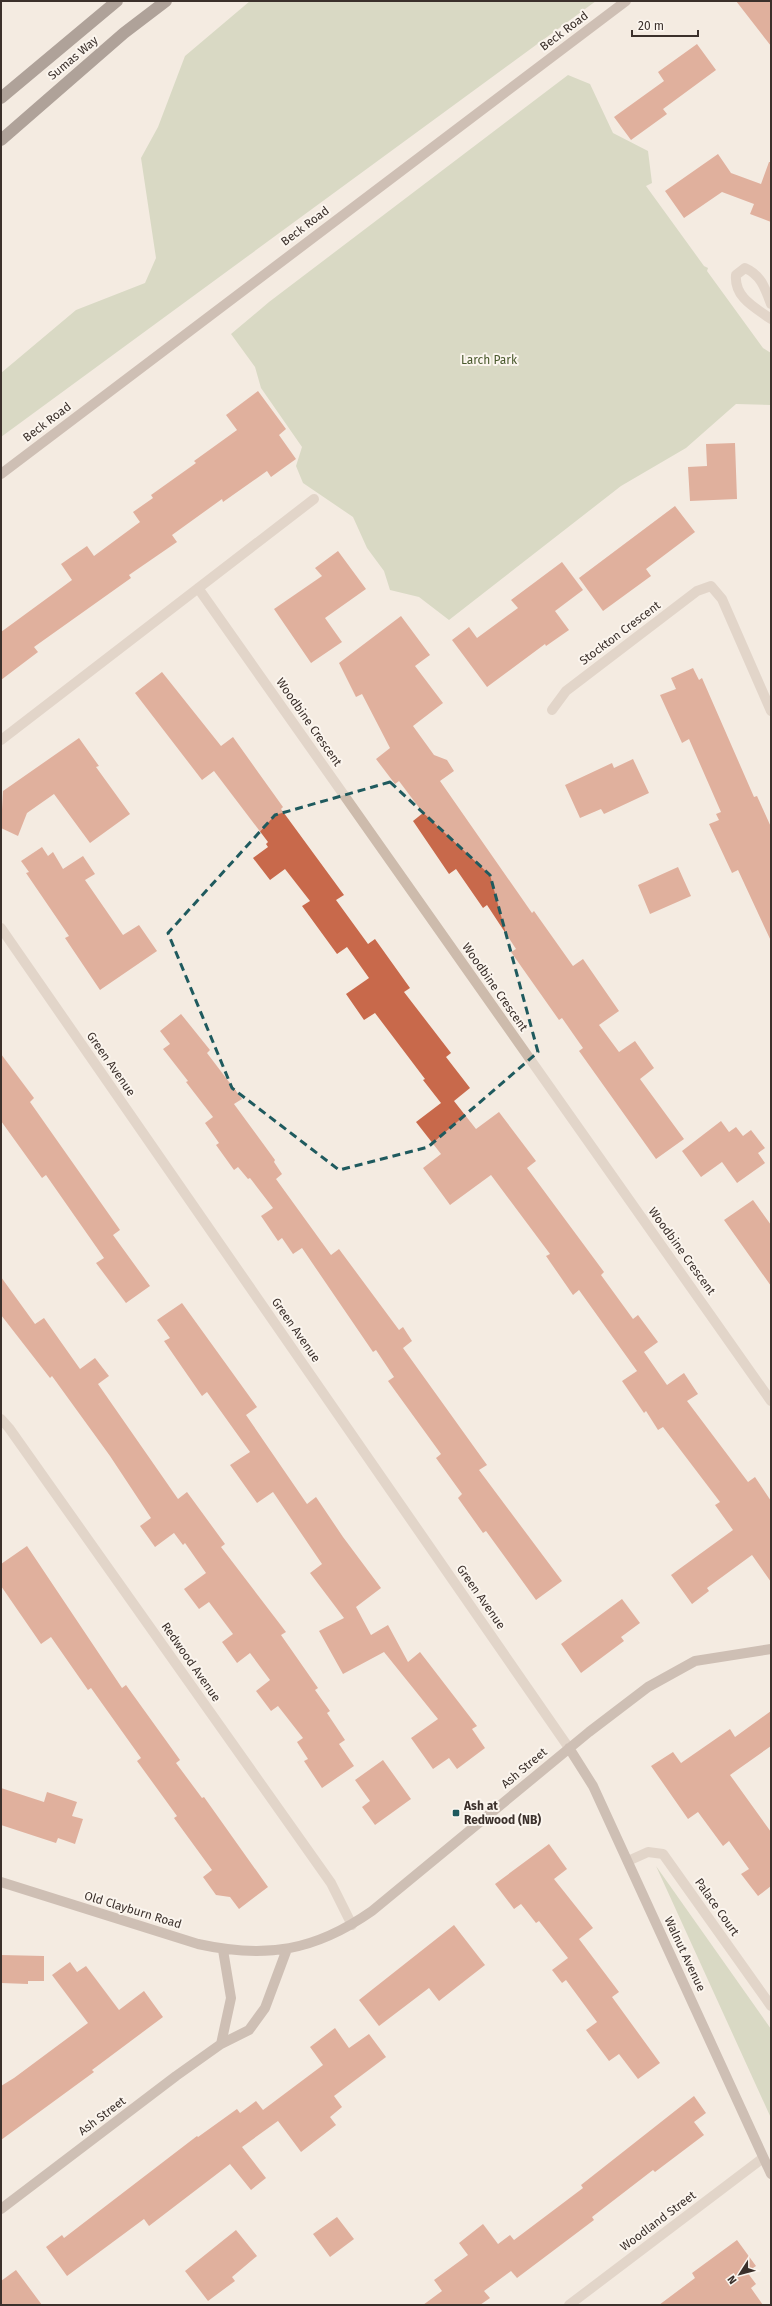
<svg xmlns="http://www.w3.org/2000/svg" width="772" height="2306" font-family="'Fira Sans',sans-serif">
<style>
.green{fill:#b8c4a0}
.building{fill:#c8694b}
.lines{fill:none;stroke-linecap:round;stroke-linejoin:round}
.street{stroke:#cdbbac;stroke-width:10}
.secondary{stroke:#a18a7d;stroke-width:10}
.highway{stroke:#5c4a42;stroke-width:12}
.marked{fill:none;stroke:#1f5a5e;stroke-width:3;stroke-dasharray:8 5;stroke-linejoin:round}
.poi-dot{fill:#1f5a5e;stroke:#fbf5ee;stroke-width:1.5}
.labels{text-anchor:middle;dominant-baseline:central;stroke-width:4;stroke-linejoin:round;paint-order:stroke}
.street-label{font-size:12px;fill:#3b302b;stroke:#fbf5ee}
.park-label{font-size:12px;fill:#4a5a2e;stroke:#fbf5ee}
.poi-label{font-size:12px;font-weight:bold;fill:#3b302b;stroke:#fbf5ee;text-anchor:start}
</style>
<rect width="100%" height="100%" fill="#f4ebe1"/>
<path class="green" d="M 250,1 L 596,1 L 1,437 L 1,373 L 76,310 L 145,283 L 156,258 L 141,158 L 158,127 L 185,56 Z
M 568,75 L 590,84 L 613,133 L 648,151 L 652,183 L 646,186 L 704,266 L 708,268 L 707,271 L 763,348 L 771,353 L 771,405 L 736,404 L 686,448 L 621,486 L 449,620 L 419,597 L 390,590 L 384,571 L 367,548 L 353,517 L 303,483 L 296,466 L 302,447 L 261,388 L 255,367 L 231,334 L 269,302 Z
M 656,1866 L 771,2029 L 771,2118 Z"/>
<path class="building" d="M 736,1 L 771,1 L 771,46 Z
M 697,44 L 716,70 L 663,109 L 667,114 L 631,140 L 614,117 L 664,81 L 658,72 Z
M 718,154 L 731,173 L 761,184 L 769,162 L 771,162 L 771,222 L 750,214 L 754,204 L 722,192 L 684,218 L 665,191 Z
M 258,391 L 286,429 L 279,435 L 296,459 L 271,477 L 267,471 L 223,502 L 222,499 L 172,535 L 177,542 L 129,575 L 131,578 L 34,647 L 38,652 L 1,680 L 1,632 L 72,580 L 61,564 L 87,546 L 94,556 L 140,522 L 133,512 L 153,498 L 151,495 L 196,463 L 194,461 L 237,430 L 226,415 Z
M 735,443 L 737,499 L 690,501 L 688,467 L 707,466 L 706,444 Z
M 675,506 L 695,532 L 646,569 L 651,576 L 603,611 L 579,578 Z
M 338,551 L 366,589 L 325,618 L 342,642 L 311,663 L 274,609 L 322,576 L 315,568 Z
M 562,562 L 583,590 L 555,611 L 569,630 L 546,646 L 545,644 L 487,687 L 452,640 L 469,627 L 477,638 L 518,608 L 511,600 Z
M 401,616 L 430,655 L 415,666 L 443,703 L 413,726 L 434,755 L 447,760 L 454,771 L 440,781 L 532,913 L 534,911 L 573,966 L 583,959 L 619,1011 L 599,1025 L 619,1052 L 635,1041 L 654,1068 L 640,1079 L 684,1139 L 656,1159 L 579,1051 L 583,1048 L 562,1018 L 559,1020 L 511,952 L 516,949 L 487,905 L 483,908 L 456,869 L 449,874 L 413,821 L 423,813 L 399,781 L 395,784 L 376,759 L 390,748 L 362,694 L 356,697 L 339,663 Z
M 693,668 L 699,680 L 702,678 L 754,797 L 757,796 L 771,827 L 771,941 L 738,870 L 732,873 L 709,824 L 719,820 L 716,814 L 721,812 L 689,739 L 682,743 L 660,695 L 676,689 L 671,678 Z
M 162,672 L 221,746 L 233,737 L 283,807 L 281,809 L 344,895 L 336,900 L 368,944 L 375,939 L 410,988 L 404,992 L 451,1053 L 446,1057 L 470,1088 L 454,1101 L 476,1129 L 499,1112 L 536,1161 L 527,1168 L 604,1272 L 601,1275 L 633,1319 L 638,1315 L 658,1342 L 644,1352 L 667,1385 L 684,1373 L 698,1394 L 687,1401 L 748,1482 L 755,1477 L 771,1501 L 771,1582 L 752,1555 L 707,1588 L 709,1591 L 692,1604 L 671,1575 L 733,1530 L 715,1505 L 720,1502 L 663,1427 L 658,1430 L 646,1411 L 644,1413 L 622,1381 L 637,1371 L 579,1290 L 573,1295 L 546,1256 L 550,1254 L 491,1175 L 450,1205 L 423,1168 L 441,1154 L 416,1122 L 441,1103 L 423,1080 L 425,1079 L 375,1013 L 364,1020 L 346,994 L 369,978 L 347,947 L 337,954 L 302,906 L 310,901 L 285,869 L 270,880 L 253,858 L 268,847 L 266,844 L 268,842 L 214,771 L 202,780 L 135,693 Z
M 79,738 L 99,766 L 96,767 L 130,814 L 90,843 L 54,794 L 27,813 L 18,836 L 1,828 L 3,791 Z
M 633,759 L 649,793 L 604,814 L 601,809 L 580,818 L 565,785 L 612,763 L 614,768 Z
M 42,847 L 48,856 L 53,852 L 63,869 L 83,856 L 95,874 L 85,880 L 123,935 L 139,925 L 157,951 L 100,990 L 65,938 L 69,936 L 26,873 L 29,872 L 21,861 Z
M 678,867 L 691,896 L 650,914 L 638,885 Z
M 181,1014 L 210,1050 L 207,1053 L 242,1099 L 234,1104 L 275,1160 L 274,1162 L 282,1174 L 276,1179 L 331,1255 L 339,1249 L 399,1330 L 403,1327 L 412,1341 L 403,1348 L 487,1465 L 479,1470 L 562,1581 L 536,1600 L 486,1531 L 483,1533 L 458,1498 L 462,1494 L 436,1458 L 441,1454 L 388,1381 L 394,1377 L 376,1350 L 373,1352 L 302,1248 L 293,1254 L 282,1238 L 278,1241 L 261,1216 L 273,1208 L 250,1178 L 248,1179 L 238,1167 L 234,1170 L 216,1145 L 219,1143 L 205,1123 L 213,1117 L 186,1082 L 188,1081 L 163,1049 L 170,1044 L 160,1031 Z
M 1,1054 L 34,1098 L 30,1102 L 120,1230 L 113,1235 L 150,1286 L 126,1303 L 96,1263 L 104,1258 L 46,1175 L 42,1178 L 1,1121 Z
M 721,1121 L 729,1132 L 736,1127 L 743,1136 L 751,1130 L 765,1148 L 758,1153 L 765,1163 L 737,1183 L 722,1162 L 701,1177 L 682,1151 Z
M 753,1200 L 771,1225 L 771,1286 L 724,1220 Z
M 1,1277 L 35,1324 L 44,1318 L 80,1369 L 95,1358 L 109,1376 L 98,1384 L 178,1499 L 187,1492 L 225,1544 L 221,1547 L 286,1632 L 281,1635 L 318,1688 L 315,1690 L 330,1711 L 327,1713 L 345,1740 L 339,1744 L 354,1766 L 322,1788 L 304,1761 L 308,1759 L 297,1742 L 303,1738 L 278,1706 L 271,1711 L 256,1691 L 270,1680 L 250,1653 L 237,1663 L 222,1642 L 233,1634 L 209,1602 L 199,1609 L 184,1589 L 206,1573 L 185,1543 L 183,1545 L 174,1533 L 155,1547 L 140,1526 L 151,1518 L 110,1456 L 52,1376 L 50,1378 L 1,1315 Z
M 182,1303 L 257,1407 L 246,1415 L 307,1504 L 316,1497 L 343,1537 L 381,1588 L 356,1607 L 371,1635 L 388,1625 L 408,1662 L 420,1652 L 477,1726 L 472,1729 L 485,1748 L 457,1769 L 449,1758 L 433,1769 L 411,1738 L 438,1719 L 384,1652 L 343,1674 L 319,1631 L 344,1618 L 310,1573 L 322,1564 L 273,1492 L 257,1503 L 230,1465 L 250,1452 L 207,1392 L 202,1396 L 164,1341 L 170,1338 L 157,1320 Z
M 27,1546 L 122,1688 L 126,1685 L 180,1760 L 176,1763 L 202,1798 L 204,1797 L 268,1887 L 239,1909 L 230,1897 L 216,1895 L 203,1877 L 212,1870 L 174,1818 L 177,1816 L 137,1761 L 141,1758 L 91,1688 L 88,1690 L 51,1637 L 41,1644 L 1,1586 L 1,1564 Z
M 622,1599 L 640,1623 L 621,1637 L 624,1641 L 581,1673 L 561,1644 Z
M 771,1711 L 771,1746 L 730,1775 L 771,1832 L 771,1886 L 758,1896 L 741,1874 L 749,1869 L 729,1841 L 723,1846 L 698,1812 L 688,1819 L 651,1766 L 673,1752 L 681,1763 L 730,1729 L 735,1737 Z
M 383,1760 L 411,1799 L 375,1825 L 362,1807 L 370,1801 L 355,1780 Z
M 1,1788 L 44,1802 L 47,1792 L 77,1802 L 72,1816 L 83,1819 L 75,1844 L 58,1838 L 56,1843 L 1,1825 Z
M 549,1844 L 567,1869 L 554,1879 L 593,1928 L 579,1939 L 619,1992 L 612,1997 L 660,2063 L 638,2079 L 619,2054 L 609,2061 L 586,2030 L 597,2022 L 566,1980 L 562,1983 L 552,1970 L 568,1958 L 539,1921 L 536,1923 L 521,1904 L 514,1909 L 495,1884 Z
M 454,1925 L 485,1965 L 439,2001 L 429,1988 L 379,2026 L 359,2000 Z
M 1,1955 L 44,1956 L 44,1981 L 28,1981 L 28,1984 L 1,1983 Z
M 70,1962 L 77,1972 L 86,1966 L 119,2010 L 144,1991 L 163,2017 L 92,2070 L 94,2072 L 1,2140 L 1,2086 L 14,2078 L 88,2023 L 52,1975 Z
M 335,2028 L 349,2048 L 369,2034 L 386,2057 L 334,2096 L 342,2107 L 330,2117 L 336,2125 L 301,2152 L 278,2121 L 242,2147 L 266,2178 L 251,2190 L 230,2164 L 149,2226 L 144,2219 L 67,2276 L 46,2247 L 62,2235 L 64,2238 L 197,2136 L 198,2137 L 237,2109 L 240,2113 L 256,2101 L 263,2110 L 323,2065 L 310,2047 Z
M 694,2096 L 706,2113 L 694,2122 L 704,2135 L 655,2172 L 653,2170 L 592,2217 L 594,2220 L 517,2278 L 511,2271 L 484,2291 L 490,2298 L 480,2305 L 423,2305 L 442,2291 L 434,2280 L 468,2255 L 459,2243 L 483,2224 L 498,2244 L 510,2235 L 514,2240 L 583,2188 L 581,2185 Z
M 337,2217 L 354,2239 L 330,2257 L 313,2234 Z
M 236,2230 L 257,2256 L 232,2277 L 235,2281 L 208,2301 L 185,2271 Z
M 737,2240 L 756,2266 L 747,2272 L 756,2284 L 751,2288 L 763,2305 L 659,2305 L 695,2278 L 692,2273 Z
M 16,2270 L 42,2305 L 1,2305 L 1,2281 Z"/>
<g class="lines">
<path class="street" d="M 771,304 C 765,288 761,275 745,268 L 736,275 C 734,297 754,307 771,319
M 198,588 L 771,1401
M 552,710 L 566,691 L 697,591 L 711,586 L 722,599 L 771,711
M 1,740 L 314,499
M 1,928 L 569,1748
M 1,1419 L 9,1428 L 331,1883 L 352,1925
M 628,1861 L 648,1852 L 663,1854 L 771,2006
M 569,2305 L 763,2158"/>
<path class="secondary" d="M 1,474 L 626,1
M 569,1748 L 593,1786 L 771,2174
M 1,1882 L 198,1944 C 266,1959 315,1951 372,1911 L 589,1732 L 648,1687 L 695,1661 L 771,1649
M 221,2044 L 231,1998 L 223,1950
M 1,2209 L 176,2076 L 221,2044 L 249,2030 L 265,2008 L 287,1949"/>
<path class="highway" d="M 1,98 L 117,1
M 1,140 L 124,33 L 166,1"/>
</g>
<path d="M0 0H772V2306H0ZM 390,782 L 490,875 L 538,1052 L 428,1147 L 339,1170 L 232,1088 L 168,933 L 275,815 Z" fill="#f4ebe1" fill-opacity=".55" fill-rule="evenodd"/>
<path class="marked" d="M 390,782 L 490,875 L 538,1052 L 428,1147 L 339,1170 L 232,1088 L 168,933 L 275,815 Z"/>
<rect class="poi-dot" x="452" y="1809" width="8" height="8" rx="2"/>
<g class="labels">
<g class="street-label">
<text transform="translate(564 31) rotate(-37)">Beck Road</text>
<text transform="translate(73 58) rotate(-40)">Sumas Way</text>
<text transform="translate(305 226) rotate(-37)">Beck Road</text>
<text transform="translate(47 422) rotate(-37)">Beck Road</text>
<text transform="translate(620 633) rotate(-37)">Stockton Crescent</text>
<text transform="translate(309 722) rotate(55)">Woodbine Crescent</text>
<text transform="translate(495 987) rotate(55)">Woodbine Crescent</text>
<text transform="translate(111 1064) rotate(55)">Green Avenue</text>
<text transform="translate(682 1251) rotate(54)">Woodbine Crescent</text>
<text transform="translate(296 1330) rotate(55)">Green Avenue</text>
<text transform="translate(481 1597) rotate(55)">Green Avenue</text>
<text transform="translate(191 1662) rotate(55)">Redwood Avenue</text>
<text transform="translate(524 1768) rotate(-40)">Ash Street</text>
<text transform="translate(717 1907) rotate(55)">Palace Court</text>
<text transform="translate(133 1910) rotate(17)">Old Clayburn Road</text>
<text transform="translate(685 1954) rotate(65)">Walnut Avenue</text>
<text transform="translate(102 2116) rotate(-37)">Ash Street</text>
<text transform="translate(658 2221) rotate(-37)">Woodland Street</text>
</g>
<g class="park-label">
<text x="489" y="360">Larch Park</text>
</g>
<g class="poi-label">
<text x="464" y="1806">Ash at<tspan x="464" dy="14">Redwood (NB)</tspan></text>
</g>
</g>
<rect width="772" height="2306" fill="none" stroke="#3b302b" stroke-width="4"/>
<g transform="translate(740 2274) rotate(234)" stroke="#fbf5ee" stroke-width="3" paint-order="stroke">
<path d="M0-3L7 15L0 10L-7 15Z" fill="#3b302b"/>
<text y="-6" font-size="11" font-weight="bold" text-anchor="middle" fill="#3b302b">N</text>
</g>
<path d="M632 30v6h66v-6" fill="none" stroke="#3b302b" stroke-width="2"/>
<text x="638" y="30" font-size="12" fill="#3b302b" stroke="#fbf5ee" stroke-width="3" paint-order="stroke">20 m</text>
</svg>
